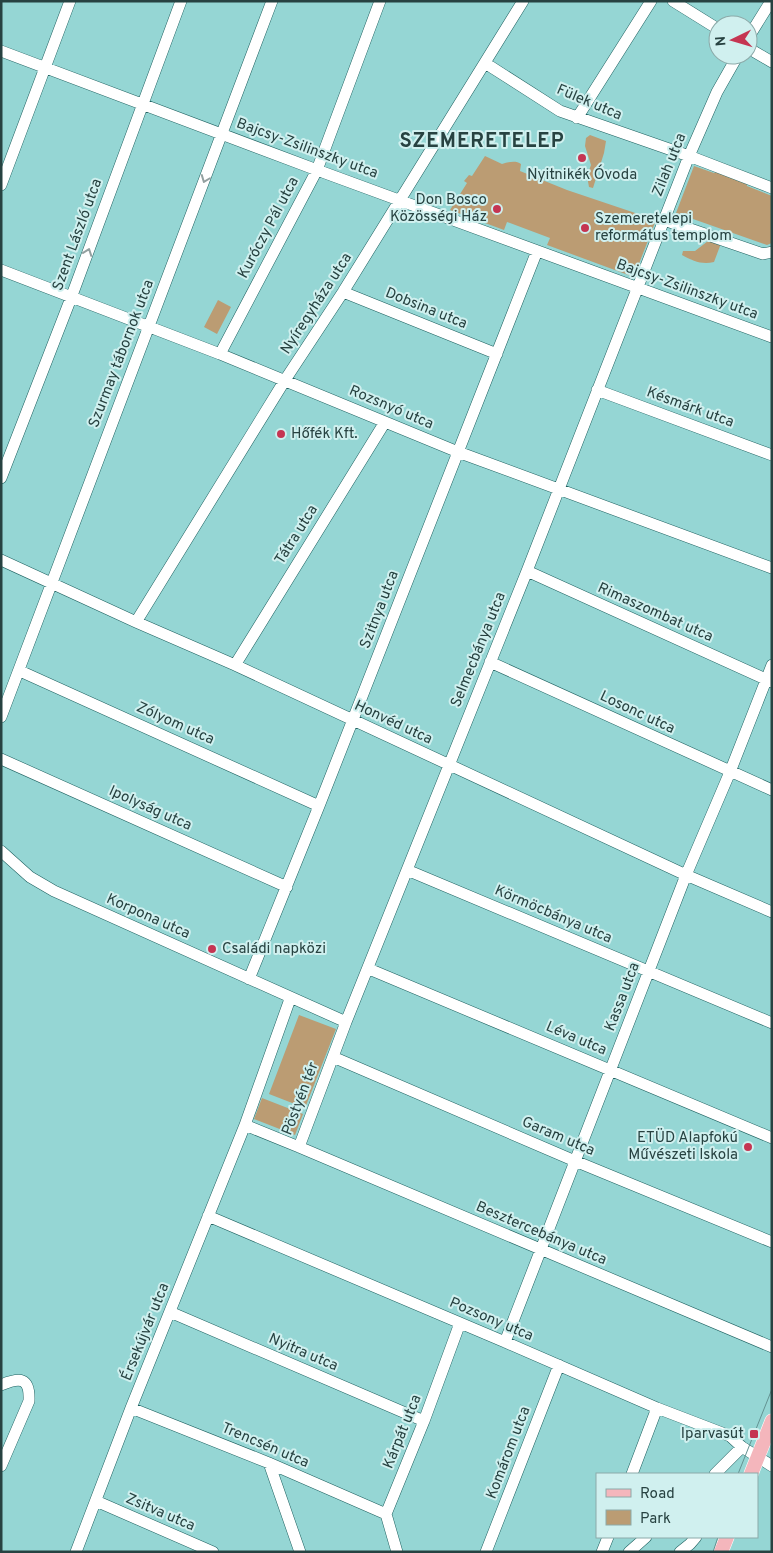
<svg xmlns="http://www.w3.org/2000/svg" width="773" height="1553" font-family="Overpass,sans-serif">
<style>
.green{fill:#bb9c73}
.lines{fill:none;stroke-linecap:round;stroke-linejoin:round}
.minor-casing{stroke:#1e6160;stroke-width:12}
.major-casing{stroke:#fff;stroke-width:15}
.minor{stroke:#fff;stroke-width:11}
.major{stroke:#f4b6bc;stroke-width:14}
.tram{stroke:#639291;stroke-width:1}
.oneway{stroke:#93a0a0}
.poi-dot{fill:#c53552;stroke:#d0f0ef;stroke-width:2}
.labels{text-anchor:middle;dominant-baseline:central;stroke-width:4;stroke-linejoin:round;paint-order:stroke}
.street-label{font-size:15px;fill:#274241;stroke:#d0f0ef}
.poi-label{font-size:15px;fill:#274241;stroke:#d0f0ef;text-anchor:end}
.district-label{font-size:20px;font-weight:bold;letter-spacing:1px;fill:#274241;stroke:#d0f0ef}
</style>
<rect width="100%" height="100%" fill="#95d6d4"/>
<path class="green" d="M 590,135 L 606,141 L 604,153 L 593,188 L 589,187 L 587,176 L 591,165 L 585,146 L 586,138 Z
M 485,156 L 502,164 C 508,162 516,160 521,164 L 520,171 L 567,190 L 656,220 L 635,274 L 631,276 L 547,245 L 550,238 L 507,222 L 504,230 L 450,210 L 467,183 L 464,181 L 469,175 L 472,176 Z
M 694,166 L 714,173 L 719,169 L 746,180 L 747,186 L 772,196 L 772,243 L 767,245 L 676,213 Z
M 715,240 L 719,243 L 720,246 L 714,262 C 702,265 693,261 682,255 L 683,251 L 695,251 L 708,241 Z
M 218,300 L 231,307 L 217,334 L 204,327 Z
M 299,1015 L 336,1029 L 305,1108 L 269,1094 Z
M 262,1098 L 303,1114 L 295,1135 L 254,1119 Z"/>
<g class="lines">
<defs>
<path id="minor" d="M 673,1 L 718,29
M 748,38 L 771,1
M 748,48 L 772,62
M 1,51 L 317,170 L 772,337
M 485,63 L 560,111 L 689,156 L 772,188
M 577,118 L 651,1
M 1,185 L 70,1
M 664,220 L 763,254 L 772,252
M 1,270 L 220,354 L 458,452 L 772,568
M 343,292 L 497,354
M 220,354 L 317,170 L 380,1
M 597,390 L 772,455
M 1,478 L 71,298 L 181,1
M 1,560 L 136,622 L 235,665 L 686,875 L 772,912
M 527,571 L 772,682
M 136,622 L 285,380 L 343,292 L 523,1
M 490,662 L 772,790
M 235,665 L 385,422
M 20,671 L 319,806
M 1,717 L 272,1
M 1,759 L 287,887
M 1,851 L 30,877 L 54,891 L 346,1022 L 299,1147 L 245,1125 L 290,999
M 407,870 L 772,1023
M 369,969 L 772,1138
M 249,979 L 319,806 L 537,251
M 346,1022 L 527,571 L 689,156 L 717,92 L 738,55
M 333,1057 L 575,1161 L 772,1242
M 299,1147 L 772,1347
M 208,1216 L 505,1342 L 657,1408 L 730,1436 L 742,1447 L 772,1466
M 170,1312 L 424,1421
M 505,1342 L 686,875 L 730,772 L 772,665
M 1,1385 C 20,1377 30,1377 29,1401 L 1,1466
M 131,1408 L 269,1463 L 386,1514
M 269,1463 L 300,1552
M 632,1474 L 657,1408
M 715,1474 L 742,1447
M 96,1501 L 213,1552
M 76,1552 L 131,1408 L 245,1125
M 397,1552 L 386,1514 L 424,1421 L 460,1323
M 486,1552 L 559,1365
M 602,1552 L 608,1537
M 629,1552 L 646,1537
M 680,1552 L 690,1544 L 696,1537"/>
<path id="major" d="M 751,1474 L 772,1421
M 721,1552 L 727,1537"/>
</defs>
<use href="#minor" class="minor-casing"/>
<use href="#major" class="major-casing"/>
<use href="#minor" class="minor"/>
<use href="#major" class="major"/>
<path class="tram" d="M 738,1474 L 772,1389
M 713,1552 L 718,1537"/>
</g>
<defs><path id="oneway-chevron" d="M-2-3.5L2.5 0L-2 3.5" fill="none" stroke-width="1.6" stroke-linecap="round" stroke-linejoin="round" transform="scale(1.25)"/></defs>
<g class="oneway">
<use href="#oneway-chevron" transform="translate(205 179) rotate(111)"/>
<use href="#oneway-chevron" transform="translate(88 252) rotate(-70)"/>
</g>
<g class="poi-dot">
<circle cx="582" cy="158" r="5"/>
<circle cx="497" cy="209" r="5"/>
<circle cx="585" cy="228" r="5"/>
<circle cx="281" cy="434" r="5"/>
<circle cx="212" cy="949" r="5"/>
<circle cx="748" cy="1147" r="5"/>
<rect x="749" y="1429" width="10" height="10" rx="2.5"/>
</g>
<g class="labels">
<g class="street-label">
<text transform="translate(589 103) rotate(23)">Fülek utca</text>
<text transform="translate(307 149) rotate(20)">Bajcsy-Zsilinszky utca</text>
<text transform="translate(670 165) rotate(-68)">Zilah utca</text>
<text transform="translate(269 228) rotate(-62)">Kuróczy Pál utca</text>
<text transform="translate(78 235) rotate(-70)">Szent László utca</text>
<text transform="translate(687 290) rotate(20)">Bajcsy-Zsilinszky utca</text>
<text transform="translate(317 304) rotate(-57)">Nyíregyháza utca</text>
<text transform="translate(426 309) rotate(22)">Dobsina utca</text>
<text transform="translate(122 354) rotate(-69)">Szurmay tábornok utca</text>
<text transform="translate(391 408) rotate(23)">Rozsnyó utca</text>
<text transform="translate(690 408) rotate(20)">Késmárk utca</text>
<text transform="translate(297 535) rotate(-58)">Tátra utca</text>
<text transform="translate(380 610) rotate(-69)">Szitnya utca</text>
<text transform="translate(655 613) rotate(24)">Rimaszombat utca</text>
<text transform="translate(479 650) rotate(-68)">Selmecbánya utca</text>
<text transform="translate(637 713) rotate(25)">Losonc utca</text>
<text transform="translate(393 723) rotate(25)">Honvéd utca</text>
<text transform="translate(175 724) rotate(24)">Zólyom utca</text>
<text transform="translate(150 809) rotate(24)">Ipolyság utca</text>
<text transform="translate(553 915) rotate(23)">Körmöcbánya utca</text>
<text transform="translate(148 917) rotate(24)">Korpona utca</text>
<text transform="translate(623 997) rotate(-69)">Kassa utca</text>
<text transform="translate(576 1039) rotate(23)">Léva utca</text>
<text transform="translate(301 1099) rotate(-69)">Pöstyén tér</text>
<text transform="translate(558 1137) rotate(23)">Garam utca</text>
<text transform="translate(541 1234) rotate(23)">Besztercebánya utca</text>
<text transform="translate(491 1320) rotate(23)">Pozsony utca</text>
<text transform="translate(146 1332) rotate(-68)">Érsekújvár utca</text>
<text transform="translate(303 1353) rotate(23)">Nyitra utca</text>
<text transform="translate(403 1432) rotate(-68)">Kárpát utca</text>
<text transform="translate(265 1446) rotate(23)">Trencsén utca</text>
<text transform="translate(509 1453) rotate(-69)">Komárom utca</text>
<text transform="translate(160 1513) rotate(23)">Zsitva utca</text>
</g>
<g class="poi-label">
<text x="582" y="175" text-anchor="middle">Nyitnikék Óvoda</text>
<text x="487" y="200">Don Bosco<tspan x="487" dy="17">Közösségi Ház</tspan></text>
<text x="595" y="219" text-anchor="start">Szemeretelepi<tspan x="595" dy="17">református templom</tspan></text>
<text x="291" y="434" text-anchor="start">Hőfék Kft.</text>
<text x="222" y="949" text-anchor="start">Családi napközi</text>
<text x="738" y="1138">ETÜD Alapfokú<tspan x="738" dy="17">Művészeti Iskola</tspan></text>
<text x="744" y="1434">Iparvasút</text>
</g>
<g class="district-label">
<text x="482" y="142">SZEMERETELEP</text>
</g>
</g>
<rect width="773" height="1553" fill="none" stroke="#274241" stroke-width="5"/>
<rect x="596" y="1473" width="162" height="65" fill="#d0f0ef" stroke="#8caaa9"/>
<rect x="606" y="1489" width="25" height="8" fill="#f4b6bc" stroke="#8caaa9"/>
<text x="640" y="1498" font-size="15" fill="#274241">Road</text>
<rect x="606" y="1510" width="25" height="15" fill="#bb9c73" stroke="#8caaa9"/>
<text x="640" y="1523" font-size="15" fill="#274241">Park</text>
<g transform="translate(733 40) rotate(265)"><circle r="24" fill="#d0f0ef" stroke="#8caaa9"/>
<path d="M0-4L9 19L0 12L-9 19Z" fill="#c53552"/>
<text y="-8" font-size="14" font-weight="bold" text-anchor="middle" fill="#274241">N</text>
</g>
</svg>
